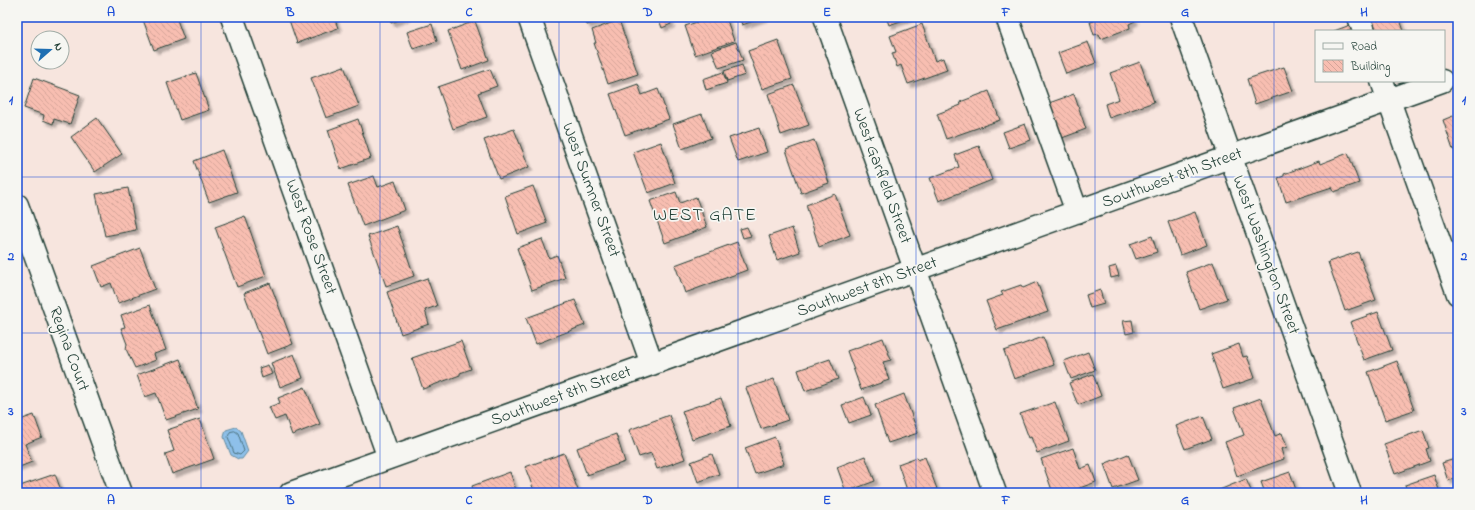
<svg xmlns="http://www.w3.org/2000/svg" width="1475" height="510" font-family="'Indie Flower',sans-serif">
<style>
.water{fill:#8ec0ea;stroke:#628ca1}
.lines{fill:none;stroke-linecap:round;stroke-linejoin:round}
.shore{stroke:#4b717d;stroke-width:1}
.building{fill:url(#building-back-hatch);stroke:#1f3d34;filter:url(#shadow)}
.minor-casing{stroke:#1f3d34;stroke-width:25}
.minor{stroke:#f6f6f2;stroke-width:22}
.grid{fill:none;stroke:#1d4ed8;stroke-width:1;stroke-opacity:0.55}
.labels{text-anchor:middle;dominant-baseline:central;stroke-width:3.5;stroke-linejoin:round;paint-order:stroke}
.street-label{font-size:17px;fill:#1f3d34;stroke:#f6f6f2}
.neighbourhood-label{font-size:18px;letter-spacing:1px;fill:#1f3d34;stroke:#f6f6f2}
.neatline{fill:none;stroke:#1d4ed8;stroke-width:1.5}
.grid-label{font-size:13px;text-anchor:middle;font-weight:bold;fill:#1d4ed8}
</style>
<defs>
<pattern id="building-back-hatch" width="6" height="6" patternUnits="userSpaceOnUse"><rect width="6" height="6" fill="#f8beb1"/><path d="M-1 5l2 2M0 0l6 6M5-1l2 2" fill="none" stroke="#d4a499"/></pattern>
<filter id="shadow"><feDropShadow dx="3.5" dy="3.5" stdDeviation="1" flood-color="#0004"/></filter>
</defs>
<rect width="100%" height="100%" fill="#f7e5de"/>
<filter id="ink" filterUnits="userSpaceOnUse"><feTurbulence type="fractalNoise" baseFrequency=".025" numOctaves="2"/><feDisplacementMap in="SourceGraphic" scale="8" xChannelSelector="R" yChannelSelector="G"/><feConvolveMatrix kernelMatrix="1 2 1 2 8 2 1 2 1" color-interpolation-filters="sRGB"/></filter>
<g filter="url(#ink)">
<path class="water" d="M 236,427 L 241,431 L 248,451 L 242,459 L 238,459 L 231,455 L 224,437 L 226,430 Z"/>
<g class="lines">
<path class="shore" d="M 235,431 L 238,433 L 244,451 L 240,455 L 234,453 L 228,437 L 230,432 Z"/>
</g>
<path class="building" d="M 142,17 L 176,17 L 184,39 L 154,50 Z
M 288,17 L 334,17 L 338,28 L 297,43 Z
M 389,17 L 407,17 L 391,23 Z
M 584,17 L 611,17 L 587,25 Z
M 658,17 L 669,17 L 671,24 L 662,28 Z
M 712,17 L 726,17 L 734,41 L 695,55 L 685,26 Z
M 739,17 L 765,17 L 742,25 Z
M 886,17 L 912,17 L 889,25 Z
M 1092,17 L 1133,17 L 1135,21 L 1129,24 L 1130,28 L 1101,39 L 1099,34 L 1094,35 L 1090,22 L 1094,21 Z
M 1371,17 L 1399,17 L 1404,31 L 1376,31 Z
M 619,20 L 638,74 L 608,84 L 594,43 L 596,43 L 592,30 Z
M 475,21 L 489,60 L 462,70 L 448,31 Z
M 432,24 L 437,41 L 413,49 L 407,32 Z
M 922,24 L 935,61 L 943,58 L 947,70 L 908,84 L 901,65 L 897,67 L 892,53 L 896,52 L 890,36 Z
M 1350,25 L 1352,31 L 1334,31 Z
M 778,40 L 792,79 L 762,89 L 748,51 Z
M 736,42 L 743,60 L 719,68 L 712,51 Z
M 1088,42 L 1096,63 L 1066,74 L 1058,53 Z
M 1140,62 L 1154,102 L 1109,118 L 1105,104 L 1119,99 L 1110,73 Z
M 742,65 L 745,75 L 727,81 L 724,71 Z
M 344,66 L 359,106 L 326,118 L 311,78 Z
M 1284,67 L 1293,91 L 1255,104 L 1247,79 Z
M 490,69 L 497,86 L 478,93 L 487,117 L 453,129 L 438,87 Z
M 723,72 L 727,83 L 706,90 L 703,79 Z
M 196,73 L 209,110 L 180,120 L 167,83 Z
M 34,78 L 80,95 L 70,124 L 54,119 L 53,124 L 43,120 L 44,115 L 24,108 Z
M 638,84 L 642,95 L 658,89 L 669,119 L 625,135 L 610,94 Z
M 794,85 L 809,125 L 781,135 L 768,94 Z
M 989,91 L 1000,120 L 946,139 L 937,114 L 961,105 L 960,102 Z
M 1074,94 L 1086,129 L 1062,138 L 1049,103 Z
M 702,114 L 711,138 L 682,149 L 673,124 Z
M 1458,114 L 1458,148 L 1453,150 L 1443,120 Z
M 97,118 L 122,154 L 95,172 L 71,137 Z
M 358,119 L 371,158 L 341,169 L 328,130 Z
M 1025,124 L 1031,140 L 1009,148 L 1003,132 Z
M 759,128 L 767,152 L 738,162 L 729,138 Z
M 514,129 L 529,167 L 499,179 L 484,140 Z
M 814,140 L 829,183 L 801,193 L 786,150 Z
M 661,142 L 675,183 L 648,193 L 633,152 Z
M 979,146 L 992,180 L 939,201 L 930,178 L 959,167 L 955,155 Z
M 222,150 L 237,192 L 209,202 L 194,161 Z
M 1348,153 L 1359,183 L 1334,192 L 1332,187 L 1286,202 L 1278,178 L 1284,176 L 1284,174 L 1319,161 L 1320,164 Z
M 374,176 L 378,187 L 395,181 L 405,210 L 363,226 L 348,185 Z
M 533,186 L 547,223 L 518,234 L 505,196 Z
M 128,188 L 136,230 L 105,236 L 96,194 Z
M 676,192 L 680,203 L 696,197 L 707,227 L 665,243 L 650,201 Z
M 835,194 L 850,235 L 819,247 L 806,205 Z
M 1195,212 L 1207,245 L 1180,255 L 1168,222 Z
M 245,216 L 266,276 L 237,287 L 215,227 Z
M 397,226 L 414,276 L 386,286 L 368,236 Z
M 747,227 L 751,236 L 743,238 L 740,229 Z
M 792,228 L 800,252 L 777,260 L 769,236 Z
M 1152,236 L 1157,252 L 1136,259 L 1130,244 Z
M 542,239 L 549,258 L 557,255 L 565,278 L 532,290 L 517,248 Z
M 737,242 L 747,270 L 685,293 L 675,265 Z
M 140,248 L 155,289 L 118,303 L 111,283 L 101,287 L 93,266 Z
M 1358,252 L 1376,300 L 1345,311 L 1328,262 Z
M 1213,262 L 1227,299 L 1199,309 L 1186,272 Z
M 1116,266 L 1119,276 L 1111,278 L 1109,268 Z
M 427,278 L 437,306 L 425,310 L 429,324 L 401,334 L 387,292 Z
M 1037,282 L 1048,312 L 997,330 L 986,301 L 1003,295 L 1001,292 L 1021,285 L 1023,288 Z
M 270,283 L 293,344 L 267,354 L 244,293 Z
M 1100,290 L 1104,304 L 1090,308 L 1086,295 Z
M 575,300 L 585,325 L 536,344 L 526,318 Z
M 150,305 L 166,350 L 154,354 L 156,360 L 135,368 L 126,349 L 127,344 L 121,328 L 125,327 L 121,315 Z
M 1378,312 L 1392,350 L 1364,360 L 1350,322 Z
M 1132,320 L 1134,332 L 1126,334 L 1123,321 Z
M 1043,337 L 1054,365 L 1014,379 L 1004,351 Z
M 883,338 L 891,360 L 883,362 L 889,380 L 861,390 L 847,351 Z
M 461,341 L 471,369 L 460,373 L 460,375 L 423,389 L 412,358 Z
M 1239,344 L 1243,357 L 1247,356 L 1255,378 L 1223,389 L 1211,354 Z
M 1088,352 L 1095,370 L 1071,379 L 1064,361 Z
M 294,354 L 303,378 L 280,387 L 271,363 Z
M 180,359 L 198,409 L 166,420 L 156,393 L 145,397 L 137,375 Z
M 830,359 L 838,379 L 805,391 L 798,370 Z
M 1397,361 L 1414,410 L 1385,420 L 1368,372 Z
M 268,365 L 272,374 L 262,378 L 259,368 Z
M 1093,374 L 1101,396 L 1078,405 L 1069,383 Z
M 774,379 L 788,420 L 761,429 L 746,388 Z
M 305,387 L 320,424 L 292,435 L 285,416 L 275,420 L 269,407 L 280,403 L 278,398 Z
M 904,394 L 918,433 L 888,443 L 875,405 Z
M 864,397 L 871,415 L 849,423 L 842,405 Z
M 721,398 L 731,426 L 692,439 L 682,411 Z
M 1261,398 L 1275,436 L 1282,433 L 1287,447 L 1281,449 L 1284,459 L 1237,476 L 1225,442 L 1244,435 L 1234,408 Z
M 1055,402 L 1069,441 L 1037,453 L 1031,437 L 1029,438 L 1020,414 Z
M 34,415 L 42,437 L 25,444 L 32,462 L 17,468 L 17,421 Z
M 669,415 L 685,459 L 657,469 L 651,453 L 639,457 L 629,430 Z
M 1203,416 L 1212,439 L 1185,449 L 1176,426 Z
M 200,419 L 214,459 L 172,474 L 165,454 L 174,451 L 167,430 Z
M 1423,430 L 1429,448 L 1426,449 L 1430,461 L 1395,474 L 1384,444 Z
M 616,434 L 625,462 L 587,475 L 577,448 Z
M 775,437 L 784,464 L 755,474 L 745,448 Z
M 1073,448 L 1080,469 L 1090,465 L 1096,482 L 1066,493 L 1053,493 L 1041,459 Z
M 564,453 L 579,493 L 547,493 L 546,491 L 535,493 L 525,467 Z
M 712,454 L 719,474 L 698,482 L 691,462 Z
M 1128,454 L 1138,480 L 1113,489 L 1104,464 Z
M 865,456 L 875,481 L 846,492 L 837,467 Z
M 917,457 L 918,460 L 925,457 L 937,489 L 925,493 L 908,493 L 898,464 Z
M 1458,458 L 1458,477 L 1448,481 L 1442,463 Z
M 510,472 L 517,493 L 474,493 L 472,486 Z
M 1290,472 L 1297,493 L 1265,493 L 1261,482 Z
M 55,474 L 62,493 L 17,493 L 19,491 L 17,487 Z
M 1434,475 L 1440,493 L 1408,493 L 1405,485 Z
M 1246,479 L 1252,493 L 1212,493 Z"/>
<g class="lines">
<defs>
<path id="minor" d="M 232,17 L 389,458
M 529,17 L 652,364
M 825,17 L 995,493
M 1007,17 L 1077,212
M 1181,17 L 1350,493
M 1359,17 L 1364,31
M 1382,81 L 1458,294
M 17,205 L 121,493
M 291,493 L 1442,81"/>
</defs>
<use href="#minor" class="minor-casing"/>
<use href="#minor" class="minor"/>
</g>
</g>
<path class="grid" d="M 201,17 L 201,493M 380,17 L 380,493M 559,17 L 559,493M 738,17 L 738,493M 916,17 L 916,493M 1095,17 L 1095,493M 1274,17 L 1274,493M 17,177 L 1458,177M 17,333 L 1458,333"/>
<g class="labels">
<g class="street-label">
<text transform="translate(882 176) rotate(70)">West Garfield Street</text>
<text transform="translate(1172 178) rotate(-20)">Southwest 8th Street</text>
<text transform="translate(591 190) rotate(70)">West Sumner Street</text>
<text transform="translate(311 237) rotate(70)">West Rose Street</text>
<text transform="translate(1266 255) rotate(70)">West Washington Street</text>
<text transform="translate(867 287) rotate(-20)">Southwest 8th Street</text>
<text transform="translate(69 349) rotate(70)">Regina Court</text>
<text transform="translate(561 396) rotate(-20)">Southwest 8th Street</text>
</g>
<g class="neighbourhood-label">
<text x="705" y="216">WEST GATE</text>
</g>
</g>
<rect width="1475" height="510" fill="none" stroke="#f6f6f2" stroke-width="44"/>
<rect x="1315" y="30" width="130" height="52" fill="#f6f6f2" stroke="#a0aca6"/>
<rect x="1323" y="43" width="20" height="6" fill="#f6f6f2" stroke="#a0aca6"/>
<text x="1351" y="50" font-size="12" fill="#1f3d34">Road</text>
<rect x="1323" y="60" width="20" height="12" fill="url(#building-back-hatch)" stroke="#a0aca6"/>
<text x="1351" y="70" font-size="12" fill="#1f3d34">Building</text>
<g transform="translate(50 50) rotate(70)"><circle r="19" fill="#f6f6f2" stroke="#a0aca6"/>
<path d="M0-3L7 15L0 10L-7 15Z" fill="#1f6fb2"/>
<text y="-6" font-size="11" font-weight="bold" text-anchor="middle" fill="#1f3d34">N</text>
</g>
<rect x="22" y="22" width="1431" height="466" class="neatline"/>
<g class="grid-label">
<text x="111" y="16">A</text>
<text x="290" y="16">B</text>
<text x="469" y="16">C</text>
<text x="648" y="16">D</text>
<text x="827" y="16">E</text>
<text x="1006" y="16">F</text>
<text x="1185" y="16">G</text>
<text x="1364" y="16">H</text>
<text x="11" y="104">1</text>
<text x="1464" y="104">1</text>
<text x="11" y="260">2</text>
<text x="1464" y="260">2</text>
<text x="11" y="415">3</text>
<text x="1464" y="415">3</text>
<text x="111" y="504">A</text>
<text x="290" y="504">B</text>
<text x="469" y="504">C</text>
<text x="648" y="504">D</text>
<text x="827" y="504">E</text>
<text x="1006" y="504">F</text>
<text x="1185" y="504">G</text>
<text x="1364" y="504">H</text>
</g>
</svg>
